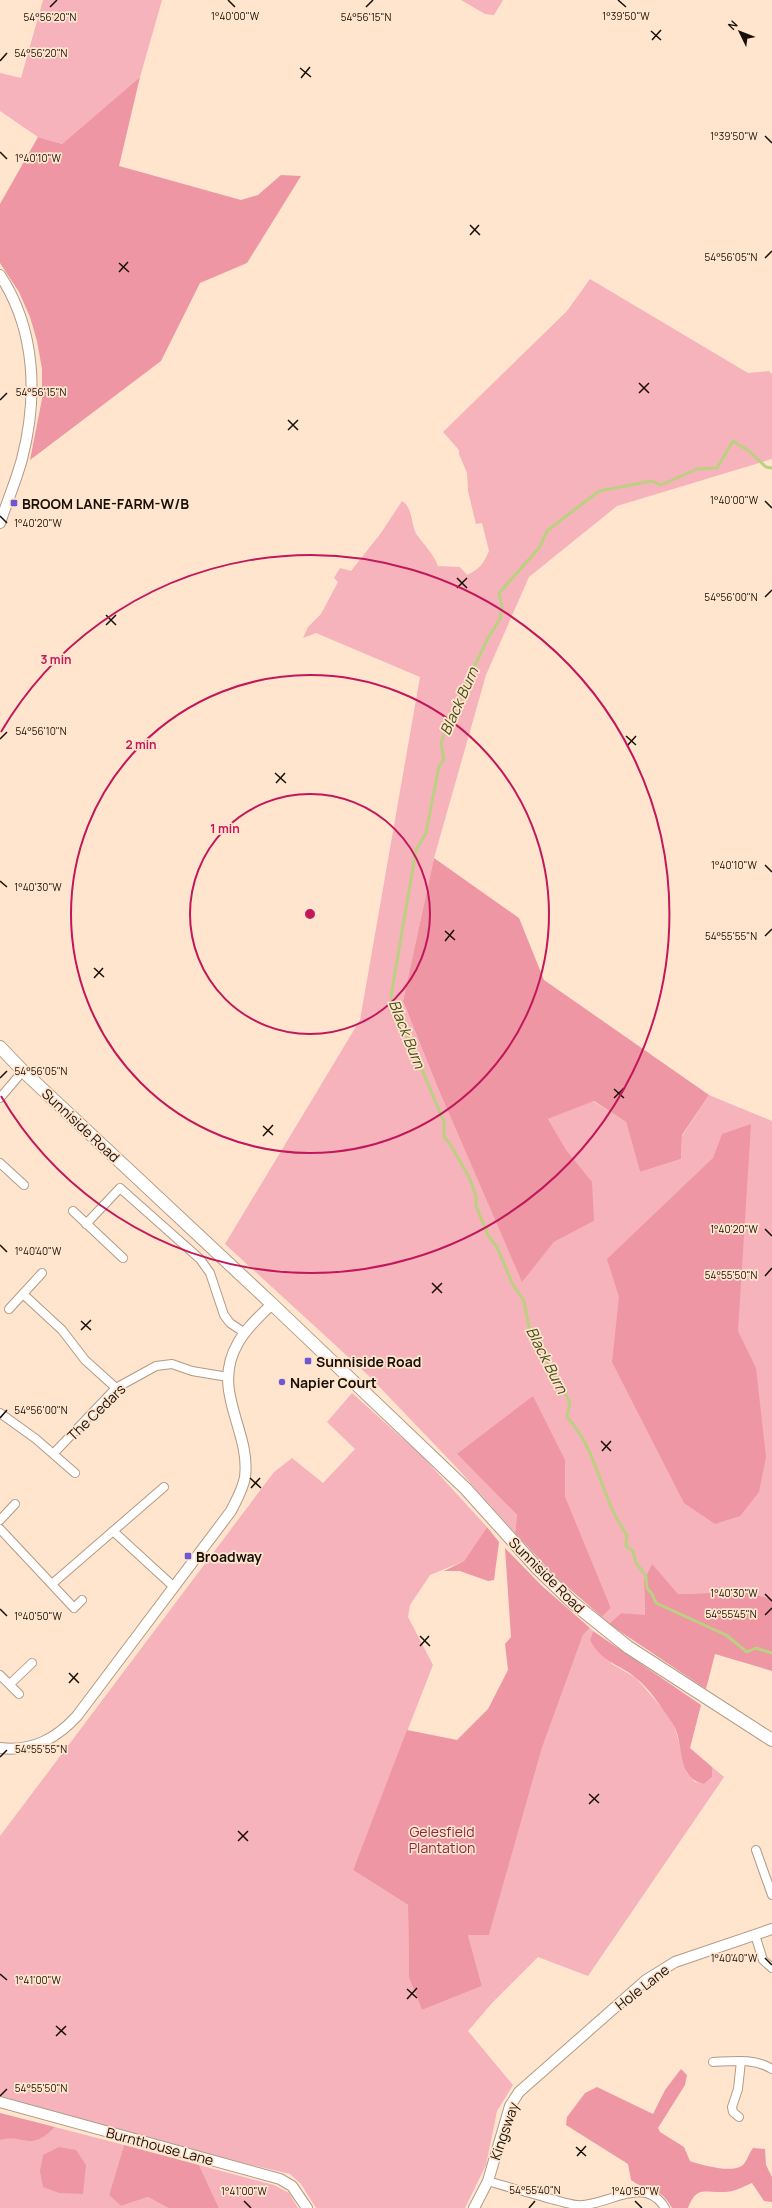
<svg xmlns="http://www.w3.org/2000/svg" width="772" height="2208" font-family="Manrope,sans-serif">
<style>
.green{fill:#f6b3bc}
.forest{fill:#ee96a4}
.lines{fill:none;stroke-linecap:round;stroke-linejoin:round}
.stream{stroke:#bbd080;stroke-width:3}
.minor-casing{stroke:#b29a84;stroke-width:10}
.tertiary-casing{stroke:#b29a84;stroke-width:12}
.secondary-casing{stroke:#b29a84;stroke-width:14}
.minor{stroke:#fff;stroke-width:8}
.tertiary{stroke:#fff;stroke-width:10}
.secondary{stroke:#fff;stroke-width:12}
.ticks{fill:none;stroke:#181008;stroke-width:1.5}
.ring{fill:none;stroke:#c2185b;stroke-width:2}
.poi-dot{fill:#6c59d2;stroke:#ffe5cd;stroke-width:1.5}
.labels{text-anchor:middle;dominant-baseline:central;stroke-width:3.5;stroke-linejoin:round;paint-order:stroke}
.poi-label{font-size:14px;font-weight:bold;fill:#181008;stroke:#ffe5cd;text-anchor:start}
.street-label{font-size:14px;fill:#181008;stroke:#ffe5cd}
.park-label{font-size:14px;fill:#8b2540;stroke:#ffe5cd}
.water-label{font-size:15px;font-style:italic;fill:#424f15;stroke:#ffe5cd}
.ticks-label{font-size:10px;text-anchor:middle;fill:#181008;stroke:#ffe5cd;stroke-width:3.5;stroke-linejoin:round;paint-order:stroke}
.centre{fill:#c2185b;stroke:#ffe5cd;stroke-width:2}
.ring-label{font-size:12px;text-anchor:middle;font-weight:bold;fill:#c2185b;stroke:#ffe5cd;stroke-width:3.5;stroke-linejoin:round;paint-order:stroke}
</style>
<rect width="100%" height="100%" fill="#ffe5cd"/>
<path class="green" d="M 43,0 L 162,0 L 140,77 L 62,144 L 38,137 L 0,111 L 0,73 L 21,78 Z
M 461,0 L 503,0 L 494,15 L 485,14 Z
M 590,279 L 748,373 L 769,371 L 772,374 L 772,459 L 617,506 L 529,577 L 486,675 L 434,858 L 403,1001 L 437,1086 L 522,1281 L 554,1242 L 594,1221 L 567,1151 L 548,1119 L 593,1101 L 626,1122 L 640,1172 L 681,1159 L 682,1136 L 709,1095 L 772,1121 L 772,1599 L 743,1592 L 678,1594 L 644,1581 L 645,1616 L 621,1613 L 609,1624 L 602,1617 L 611,1608 L 565,1496 L 565,1460 L 457,1454 L 517,1515 L 515,1533 L 458,1469 L 370,1377 L 225,1244 L 360,1020 L 420,677 L 316,633 L 303,638 L 308,627 L 321,614 L 338,582 L 334,578 L 340,568 L 351,571 L 381,533 L 402,501 C 414,509 410,524 417,535 C 424,545 433,553 438,566 L 460,567 L 467,575 C 479,570 484,563 489,551 L 482,523 L 476,524 L 468,491 L 467,473 L 459,454 L 459,450 L 443,432 L 567,311 Z
M 352,1393 L 422,1456 L 487,1527 L 464,1561 L 430,1575 L 410,1605 L 408,1617 L 433,1665 L 353,1870 L 408,1905 L 409,1978 L 422,2010 L 482,1986 L 468,1935 L 489,1935 L 542,1748 L 583,1635 L 590,1628 L 593,1631 L 590,1640 L 612,1664 L 636,1678 L 663,1709 L 674,1724 L 687,1773 L 695,1782 L 704,1784 L 712,1777 L 712,1767 L 724,1777 L 588,1976 L 538,1957 L 492,2003 L 468,2031 L 513,2085 L 497,2111 L 486,2165 L 465,2208 L 316,2208 L 301,2184 L 290,2174 L 223,2158 L 0,2096 L 0,1836 L 274,1472 L 292,1458 L 323,1483 L 355,1449 L 327,1422 Z
M 55,2127 L 124,2145 L 109,2195 L 121,2206 L 148,2197 L 168,2208 L 0,2208 L 0,2140 C 26,2134 30,2153 55,2127 Z
M 199,2165 L 274,2185 L 289,2193 L 298,2208 L 219,2208 Z"/>
<path class="forest" d="M 140,77 L 119,166 L 241,200 L 258,195 L 281,175 L 301,176 L 247,263 L 200,283 L 161,361 L 30,460 L 42,399 L 42,369 L 37,341 L 30,317 L 19,292 L 0,263 L 0,204 L 38,137 L 62,144 Z
M 434,858 L 519,918 L 544,980 L 709,1095 L 682,1135 L 681,1159 L 640,1172 L 626,1122 L 594,1101 L 548,1119 L 567,1151 L 592,1182 L 594,1221 L 554,1242 L 522,1282 L 437,1086 L 403,1001 Z
M 751,1124 L 738,1331 L 756,1368 L 766,1457 L 759,1492 L 740,1516 L 715,1524 L 684,1503 L 612,1362 L 619,1297 L 607,1259 L 713,1158 L 722,1134 Z
M 533,1396 L 565,1460 L 565,1496 L 611,1608 L 602,1617 L 556,1577 L 515,1533 L 517,1515 L 457,1454 Z
M 487,1527 L 499,1542 L 494,1580 L 488,1581 L 460,1571 L 444,1571 L 464,1561 Z
M 505,1548 L 541,1585 L 590,1628 L 583,1635 L 542,1748 L 489,1935 L 468,1935 L 482,1986 L 422,2010 L 409,1978 L 408,1905 L 353,1870 L 407,1730 L 457,1740 L 488,1709 L 508,1670 L 505,1644 L 511,1637 Z
M 652,1564 L 678,1594 L 743,1592 L 772,1599 L 772,1671 L 715,1654 L 706,1689 L 609,1624 L 621,1613 L 645,1615 L 644,1581 Z
M 593,1631 L 701,1705 L 690,1748 L 712,1767 L 712,1777 L 704,1784 C 674,1778 686,1740 671,1721 C 661,1707 650,1689 636,1678 C 620,1664 602,1663 590,1640 Z
M 681,2069 L 687,2075 L 685,2085 L 658,2128 L 660,2132 L 684,2147 L 690,2161 C 702,2165 732,2174 743,2165 C 747,2161 749,2153 753,2148 L 765,2149 L 766,2165 L 772,2177 L 772,2202 L 764,2201 L 752,2183 C 743,2187 734,2192 724,2192 C 704,2193 697,2185 688,2208 L 672,2208 C 660,2185 646,2192 631,2180 L 628,2164 L 566,2125 L 567,2117 L 585,2093 L 597,2087 L 653,2114 L 665,2090 Z
M 0,2113 L 55,2127 C 30,2153 26,2134 0,2140 Z
M 124,2145 L 199,2165 L 219,2208 L 168,2208 L 148,2197 L 121,2206 L 109,2195 Z
M 59,2147 L 76,2150 L 86,2165 L 83,2194 L 59,2193 L 43,2187 L 40,2171 L 43,2155 Z"/>
<g class="lines">
<path class="stream" d="M 772,468 L 766,467 L 749,451 L 733,441 L 717,468 L 697,469 L 661,485 L 652,481 L 599,491 L 547,531 L 539,548 L 499,593 L 502,607 L 500,619 L 488,638 L 454,709 L 441,743 L 444,760 L 439,766 L 426,833 L 416,850 L 391,996 L 444,1122 L 444,1137 L 450,1144 L 469,1177 L 476,1196 L 476,1206 L 489,1237 L 497,1247 L 512,1283 L 524,1301 L 530,1333 L 545,1350 L 549,1367 L 570,1402 L 567,1417 C 598,1450 601,1500 627,1535 L 626,1546 L 633,1551 L 636,1563 L 646,1576 L 647,1588 L 652,1594 L 656,1603 L 726,1635 L 747,1652 L 756,1648 L 772,1653"/>
<defs>
<path id="minor" d="M 0,1098 L 23,1071
M 0,1163 L 24,1185
M 73,1211 L 123,1258
M 86,1224 L 120,1188 L 200,1259 L 210,1273 L 224,1315 L 230,1323 L 245,1333
M 23,1294 L 62,1330 L 85,1360 L 116,1388
M 9,1309 L 42,1273
M 0,1413 L 36,1439 L 75,1473
M 54,1453 L 116,1388 L 156,1366 L 172,1364 L 192,1371 L 228,1377
M 0,1520 L 15,1504
M 0,1529 L 74,1608 L 82,1600
M 113,1531 L 174,1587
M 52,1584 L 164,1487
M 0,1675 L 19,1694
M 10,1684 L 32,1663
M 756,1850 L 772,1895
M 755,1935 L 763,1960 L 772,1968
M 713,2062 C 734,2061 754,2058 772,2069
M 739,2117 L 733,2112 L 732,2107 L 738,2089 L 741,2061
M 488,2181 C 507,2187 527,2192 547,2198 C 557,2200 567,2204 577,2205 C 605,2208 644,2173 665,2208"/>
<path id="tertiary" d="M 0,275 C 36,330 38,397 22,459 C 16,481 7,502 0,523
M 0,1748 C 32,1752 56,1739 77,1716 L 231,1511 C 236,1501 243,1489 245,1477 C 251,1430 210,1391 238,1343 C 246,1328 260,1316 272,1304
M 0,2102 L 280,2179 L 292,2186 L 307,2208
M 474,2208 L 488,2181 L 510,2106 L 519,2092 L 646,1980 L 675,1962 L 772,1929"/>
<path id="secondary" d="M 0,1047 L 23,1071 L 272,1304 L 466,1489 L 538,1569 L 572,1602 L 628,1647 L 772,1740"/>
</defs>
<use href="#minor" class="minor-casing"/>
<use href="#tertiary" class="tertiary-casing"/>
<use href="#secondary" class="secondary-casing"/>
<use href="#minor" class="minor"/>
<use href="#tertiary" class="tertiary"/>
<use href="#secondary" class="secondary"/>
</g>
<path class="ticks" d="M 228,0 L 235,7M 618,0 L 626,7M 50,7 L 57,0M 366,7 L 373,0M 651,31 L 661,40M 652,40 L 661,30M 0,61 L 7,53M 300,68 L 311,77M 301,78 L 310,67M 765,136 L 772,143M 0,152 L 7,159M 470,225 L 480,235M 470,235 L 479,225M 765,258 L 772,251M 119,263 L 129,272M 119,272 L 128,262M 639,383 L 649,393M 639,393 L 649,383M 0,400 L 7,393M 288,420 L 298,430M 288,430 L 298,420M 765,501 L 772,508M 0,516 L 7,523M 457,578 L 467,588M 457,588 L 467,578M 765,597 L 772,590M 106,615 L 116,625M 106,625 L 116,615M 626,736 L 636,745M 0,739 L 7,732M 627,746 L 636,736M 275,773 L 286,783M 276,783 L 285,773M 765,865 L 772,872M 0,881 L 7,887M 445,931 L 455,940M 765,936 L 772,929M 445,941 L 454,930M 94,968 L 104,977M 94,978 L 103,968M 0,1078 L 7,1071M 614,1089 L 624,1098M 614,1098 L 624,1088M 263,1126 L 273,1135M 263,1136 L 273,1125M 765,1229 L 772,1236M 0,1245 L 7,1252M 765,1276 L 772,1268M 432,1283 L 442,1293M 432,1293 L 442,1283M 81,1321 L 91,1330M 81,1330 L 91,1320M 0,1418 L 7,1410M 601,1441 L 611,1451M 602,1451 L 611,1441M 250,1478 L 261,1488M 251,1488 L 260,1478M 765,1594 L 772,1601M 0,1609 L 7,1616M 765,1615 L 772,1608M 420,1636 L 430,1646M 420,1646 L 429,1636M 69,1673 L 79,1683M 69,1683 L 78,1673M 0,1757 L 7,1750M 589,1794 L 599,1803M 589,1804 L 599,1794M 238,1831 L 248,1841M 238,1841 L 248,1831M 765,1958 L 772,1965M 0,1974 L 7,1980M 407,1989 L 417,1998M 407,1999 L 417,1988M 56,2026 L 66,2035M 56,2036 L 66,2026M 0,2096 L 7,2089M 576,2147 L 586,2156M 577,2156 L 586,2146M 244,2201 L 251,2208M 635,2201 L 642,2208M 529,2208 L 535,2201"/>
<g class="ring">
<circle cx="310" cy="914" r="120"/>
<circle cx="310" cy="914" r="239"/>
<path d="M1 732A359 359 0 1 1 1 1096"/>
</g>
<g class="poi-dot">
<rect x="10" y="499" width="8" height="8" rx="2"/>
<rect x="304" y="1357" width="8" height="8" rx="2"/>
<circle cx="282" cy="1382" r="4"/>
<rect x="184" y="1552" width="8" height="8" rx="2"/>
</g>
<g class="labels">
<g class="poi-label">
<text x="22" y="503">BROOM LANE-FARM-W/B</text>
<text x="316" y="1361">Sunniside Road</text>
<text x="290" y="1382">Napier Court</text>
<text x="196" y="1556">Broadway</text>
</g>
<g class="street-label">
<text transform="translate(81 1125) rotate(43)">Sunniside Road</text>
<text transform="translate(96 1412) rotate(-44)">The Cedars</text>
<text transform="translate(547 1575) rotate(45)">Sunniside Road</text>
<text transform="translate(642 1987) rotate(-38)">Hole Lane</text>
<text transform="translate(504 2131) rotate(-71)">Kingsway</text>
<text transform="translate(160 2146) rotate(15)">Burnthouse Lane</text>
</g>
<g class="park-label">
<text x="442" y="1831">Gelesfield<tspan x="442" dy="16">Plantation</tspan></text>
</g>
<g class="water-label">
<text transform="translate(459 701) rotate(-66)">Black Burn</text>
<text transform="translate(407 1034) rotate(68)">Black Burn</text>
<text transform="translate(547 1360) rotate(63)">Black Burn</text>
</g>
</g>
<g class="ticks-label">
<text x="235" y="20">1°40'00"W</text>
<text x="626" y="20">1°39'50"W</text>
<text x="50" y="21">54°56'20"N</text>
<text x="366" y="21">54°56'15"N</text>
<text x="41" y="57">54°56'20"N</text>
<text x="734" y="140">1°39'50"W</text>
<text x="38" y="162">1°40'10"W</text>
<text x="731" y="261">54°56'05"N</text>
<text x="41" y="396">54°56'15"N</text>
<text x="734" y="504">1°40'00"W</text>
<text x="38" y="527">1°40'20"W</text>
<text x="731" y="601">54°56'00"N</text>
<text x="41" y="735">54°56'10"N</text>
<text x="734" y="869">1°40'10"W</text>
<text x="38" y="891">1°40'30"W</text>
<text x="731" y="940">54°55'55"N</text>
<text x="41" y="1075">54°56'05"N</text>
<text x="734" y="1233">1°40'20"W</text>
<text x="38" y="1255">1°40'40"W</text>
<text x="731" y="1279">54°55'50"N</text>
<text x="41" y="1414">54°56'00"N</text>
<text x="734" y="1597">1°40'30"W</text>
<text x="731" y="1618">54°55'45"N</text>
<text x="38" y="1620">1°40'50"W</text>
<text x="41" y="1753">54°55'55"N</text>
<text x="734" y="1962">1°40'40"W</text>
<text x="38" y="1984">1°41'00"W</text>
<text x="41" y="2092">54°55'50"N</text>
<text x="535" y="2194">54°55'40"N</text>
<text x="244" y="2195">1°41'00"W</text>
<text x="635" y="2195">1°40'50"W</text>
</g>
<circle cx="310" cy="914" r="6" class="centre"/>
<g class="ring-label">
<text x="56" y="664">3 min</text>
<text x="141" y="749">2 min</text>
<text x="225" y="833">1 min</text>
</g>
<g transform="translate(740 32) rotate(313)" stroke="#ffe5cd" stroke-width="3" paint-order="stroke">
<path d="M0-3L7 15L0 10L-7 15Z" fill="#181008"/>
<text y="-6" font-size="11" font-weight="bold" text-anchor="middle" fill="#181008">N</text>
</g>
</svg>
